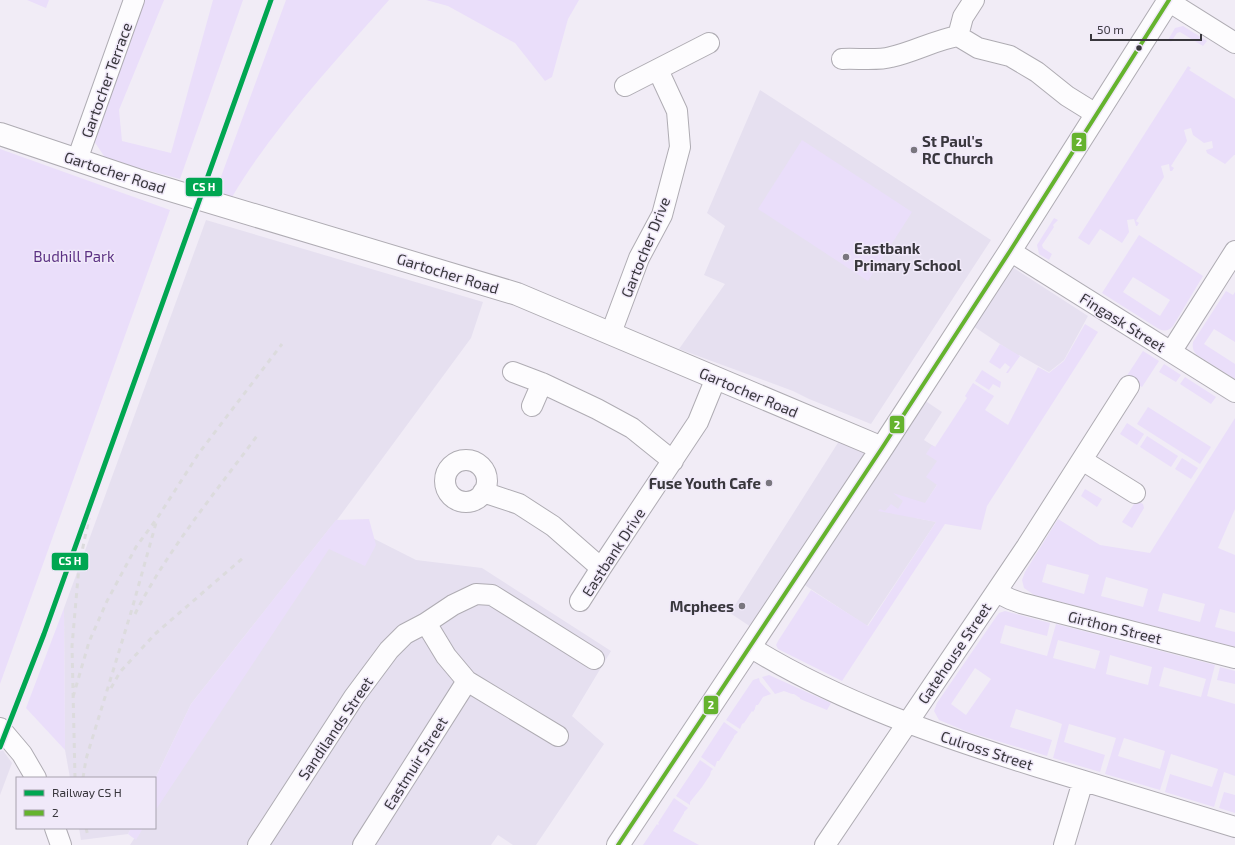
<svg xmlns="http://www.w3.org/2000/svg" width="1235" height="845" font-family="'Exo 2',sans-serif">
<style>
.built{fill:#e6e0f0}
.green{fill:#eadefa;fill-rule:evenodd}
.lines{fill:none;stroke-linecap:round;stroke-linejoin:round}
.minor-casing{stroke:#afacb3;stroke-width:22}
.major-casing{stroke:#afacb3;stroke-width:24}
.minor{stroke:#fdfcfe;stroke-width:20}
.major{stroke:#fdfcfe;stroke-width:22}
.rail{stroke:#dcdbdd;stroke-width:3;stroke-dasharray:5 5;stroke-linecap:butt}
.bus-1-casing{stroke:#f0e9f9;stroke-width:7}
.bus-1{stroke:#65b32e;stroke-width:4}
.rail-1-casing{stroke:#f0e9f9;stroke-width:8}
.rail-1{stroke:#00a651;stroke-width:5}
.bus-dot{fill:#39373d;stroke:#f0e9f9;stroke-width:1.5}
.poi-dot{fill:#79767e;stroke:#f0e9f9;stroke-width:1.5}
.labels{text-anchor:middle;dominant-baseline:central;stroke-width:3;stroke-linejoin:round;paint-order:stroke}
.street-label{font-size:15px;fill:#39373d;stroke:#f0e9f9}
.poi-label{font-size:15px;font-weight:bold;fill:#39373d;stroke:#f0e9f9;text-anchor:start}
.park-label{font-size:15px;fill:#5c3184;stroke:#f0e9f9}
.line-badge{stroke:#f0e9f9;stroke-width:1.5}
.badge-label{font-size:11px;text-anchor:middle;font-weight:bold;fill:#fff}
</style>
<rect width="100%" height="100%" fill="#f1ecf6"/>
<path class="built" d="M 760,90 L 991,240 L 871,424 L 809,399 L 793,391 L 679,349 L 725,284 L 704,275 L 725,226 L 707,213 Z
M 206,220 L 483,302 L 471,338 L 337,520 L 416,560 L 482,568 L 611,651 L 572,716 L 604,744 L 536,845 L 513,845 L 498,835 L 491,845 L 130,845 L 141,828 L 155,828 L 155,806 L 333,524 L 191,704 L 155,779 L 155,778 L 70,778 L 65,750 L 64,608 Z
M 1006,263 L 1088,316 L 1064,360 L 1049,372 L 1019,355 L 1018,356 L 967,322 Z
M 918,396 L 942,412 L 924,440 L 935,447 L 957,453 L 916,518 L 936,522 L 867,626 L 794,578 L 757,631 L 730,613 L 841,438 L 883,453 Z
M 0,746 L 12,763 L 0,795 Z
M 79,828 L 131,828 L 128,834 L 81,840 Z"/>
<path class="green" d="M 27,0 L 49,0 L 46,8 Z
M 145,0 L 164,0 L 119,110 L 122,141 L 171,153 L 213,0 L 243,0 L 180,179 L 106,159 L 94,141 Z
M 286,0 L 389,0 C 334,63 275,125 232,197 L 215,193 Z
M 426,0 L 579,0 L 568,19 L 552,77 L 545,81 L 515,43 L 448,6 Z
M 1183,26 L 1207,41 L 1203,46 L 1180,32 L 1177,33 L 1171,42 L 1168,40 L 1175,28 Z
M 1188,66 L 1191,68 L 1189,70 L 1235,99 L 1235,155 L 1234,155 L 1225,164 L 1207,153 L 1206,150 L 1213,148 L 1212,141 L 1204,143 L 1193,135 L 1191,128 L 1184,130 L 1187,141 L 1171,166 L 1174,168 L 1172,171 L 1170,171 L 1169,164 L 1161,166 L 1164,177 L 1136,221 L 1139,223 L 1137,226 L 1136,226 L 1134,219 L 1127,220 L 1129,232 L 1122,243 L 1100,229 L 1089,245 L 1078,238 Z
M 802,140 L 912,212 L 868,281 L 758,209 Z
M 0,149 L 170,210 L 0,684 Z
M 1054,218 L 1058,220 L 1053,225 L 1054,227 L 1042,245 L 1043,248 L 1052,254 L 1049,260 L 1039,254 L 1037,245 Z
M 1139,235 L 1203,276 L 1173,326 C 1167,333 1161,331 1154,326 L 1102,293 ZM 1133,277 L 1170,300 L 1160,316 L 1123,292 Z
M 1226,291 L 1233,295 L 1235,292 L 1235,342 L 1214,329 L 1204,344 L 1235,364 L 1235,379 L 1197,355 C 1193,351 1192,347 1193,342 Z
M 1085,324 L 1098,332 L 987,506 L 981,530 L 945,524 L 842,681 L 778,649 L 776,645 L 778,641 L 811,590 L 868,626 L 936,522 L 878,511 L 880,509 L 885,511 L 891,504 L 898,509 L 903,501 L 893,493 L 925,503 L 937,485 L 926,477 L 937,461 L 926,454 L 932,445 L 935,447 L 967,398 L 965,396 L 973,383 L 994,396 L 985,410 L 1008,425 L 1038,367 L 1049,373 L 1064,361 Z
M 1000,344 L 1020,356 L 1008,373 L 1006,373 L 1010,367 L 1005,363 L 1000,369 L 989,362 Z
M 1143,351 L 1159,361 L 1142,387 L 1126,377 Z
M 1164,364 L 1181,375 L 1176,382 L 1159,372 Z
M 982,370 L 1001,382 L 1000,388 L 993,384 L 989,390 L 975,381 Z
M 1185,377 L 1216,397 L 1211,404 L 1180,384 Z
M 1148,407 L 1211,447 L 1200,464 L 1137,424 Z
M 1235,418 L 1235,509 L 1218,548 L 1235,555 L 1235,613 L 1220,609 L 1215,627 L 1235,632 L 1235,647 L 1034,595 L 1024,588 L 1022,580 L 1025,572 L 1058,519 L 1100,545 L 1150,553 ZM 1047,564 L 1089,575 L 1084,594 L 1042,582 ZM 1106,577 L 1148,589 L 1143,607 L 1101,596 ZM 1163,593 L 1205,604 L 1200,622 L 1158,611 Z
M 1127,423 L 1144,434 L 1137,445 L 1120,434 Z
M 1147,436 L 1178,456 L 1171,467 L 1140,447 Z
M 1182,458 L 1198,468 L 1191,479 L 1175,469 Z
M 1085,489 L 1102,499 L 1097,507 L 1081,496 Z
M 1139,502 L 1143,504 L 1144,508 L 1132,528 L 1122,522 L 1134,504 Z
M 369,519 L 376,545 L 365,566 L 329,549 L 155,811 L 155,779 L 191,704 L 336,520 Z
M 64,608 L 65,750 L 26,708 Z
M 1005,611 L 1050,623 L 1047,636 L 1005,625 L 1000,643 L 1047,656 L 1056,624 L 1215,665 L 1207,696 L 1235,704 L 1235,776 L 1224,772 L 1214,807 L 1165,792 L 1170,774 L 1212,787 L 1218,769 L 1171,754 L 1160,790 L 1105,774 L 1116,738 L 1069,724 L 1064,742 L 1105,755 L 1100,772 L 1053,758 L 1062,724 L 1057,722 L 1016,709 L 1010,727 L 1052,740 L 1047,756 L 968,732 L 939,720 L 934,711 L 937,703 L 996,617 L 999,613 ZM 1058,640 L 1100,651 L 1095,669 L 1053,658 ZM 1110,655 L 1152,667 L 1148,685 L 1106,674 ZM 1164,667 L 1206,679 L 1201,697 L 1159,686 ZM 975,668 L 991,679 L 966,715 L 951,704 ZM 1124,738 L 1165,751 L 1160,769 L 1118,756 Z
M 1220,667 L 1235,671 L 1235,684 L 1217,680 Z
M 769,675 L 831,703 L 827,710 L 800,699 L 800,698 L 794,694 L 792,694 L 784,691 L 775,694 L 762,677 Z
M 759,678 L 760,682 L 771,694 L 763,697 L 758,705 L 756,705 L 755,708 L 755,709 L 753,712 L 752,711 L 744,723 L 742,724 L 740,729 L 726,720 L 753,680 Z
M 724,722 L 738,732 L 734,736 L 734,737 L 719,761 L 717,761 L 715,767 L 701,757 Z
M 700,760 L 713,769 L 711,771 L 710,775 L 702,787 L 690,802 L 690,805 L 676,796 Z
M 1224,792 L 1235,795 L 1235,813 L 1219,808 Z
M 674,798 L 688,808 L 684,812 L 684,813 L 673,831 L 699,845 L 643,845 L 657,824 L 658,825 L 659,824 L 658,823 Z
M 131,828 L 143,828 L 136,840 L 128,834 Z"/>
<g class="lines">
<defs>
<path id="minor" d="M 1168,1 L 1235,43
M 958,36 L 963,17 L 974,0
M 842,59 C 856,58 878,61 891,57 C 914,52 935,40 958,36 L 978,48 L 1010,56 L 1037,72 L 1067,96 L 1096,114
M 625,86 L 709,43
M 77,160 L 134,0
M 1010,251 L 1235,392
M 611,333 L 639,258 L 662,215 L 680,147 L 677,111 L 658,70
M 1171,352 L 1235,251
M 513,372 L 542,383 L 597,409 L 632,428 L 673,461
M 532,406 L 542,383
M 1082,460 L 1135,493
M445 481a21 21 0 1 1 42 0a21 21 0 1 1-42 0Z
M 483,492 L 519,504 L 553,526 L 601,568
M 996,592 L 1010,599 L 1021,603 L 1235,658
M 580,601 L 601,568 L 698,422 L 716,378
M 426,623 L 453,605 L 476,594 L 492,595 L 594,659
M 750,647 C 839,702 939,736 1038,767 C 1103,787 1169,807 1235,827
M 0,728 L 22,754 L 36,778
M 55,828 L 61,845
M 258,845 L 354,697 L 389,650 L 405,634 L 426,623 L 446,656 L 467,681 L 558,736
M 363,845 L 467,681
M 825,845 L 1027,546 L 1129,386
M 1064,845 L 1083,781"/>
<path id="major" d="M 0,134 L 137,180 L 517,294 L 882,448
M 618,845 L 882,448 L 1010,251 L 1169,0"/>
</defs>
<use href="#minor" class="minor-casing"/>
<use href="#major" class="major-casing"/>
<use href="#minor" class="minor"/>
<use href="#major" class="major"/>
<path class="rail" d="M 135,614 C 168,549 216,492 259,433
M 111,688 L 120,672 L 155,634 L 244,557
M 73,697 L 89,642 L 107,601 L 136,547 L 158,517 L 199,453 L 282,344
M 75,778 L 72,646 L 79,566 L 89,518
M 83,778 L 86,759 L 132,609 L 156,523
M 86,828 L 88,836"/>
<defs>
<path id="bus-1" d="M 618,845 L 882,448 L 1010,251 L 1169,0"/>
</defs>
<use href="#bus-1" class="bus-1-casing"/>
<use href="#bus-1" class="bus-1"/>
<defs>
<path id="rail-1" d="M 0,747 L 44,634 L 271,0"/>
</defs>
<use href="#rail-1" class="rail-1-casing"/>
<use href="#rail-1" class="rail-1"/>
</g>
<circle class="bus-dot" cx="1139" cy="48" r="3.5"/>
<g class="poi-dot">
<circle cx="914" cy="150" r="4"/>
<circle cx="846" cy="257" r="4"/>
<circle cx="769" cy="483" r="4"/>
<circle cx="742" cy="606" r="4"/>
</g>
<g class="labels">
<g class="street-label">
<text transform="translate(106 80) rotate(-70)">Gartocher Terrace</text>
<text transform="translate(115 172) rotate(18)">Gartocher Road</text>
<text transform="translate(645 247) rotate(-68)">Gartocher Drive</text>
<text transform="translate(448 273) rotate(17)">Gartocher Road</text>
<text transform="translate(1123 322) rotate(32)">Fingask Street</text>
<text transform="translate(749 392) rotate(23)">Gartocher Road</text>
<text transform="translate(613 552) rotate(-57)">Eastbank Drive</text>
<text transform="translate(1115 627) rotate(14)">Girthon Street</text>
<text transform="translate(954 653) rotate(-56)">Gatehouse Street</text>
<text transform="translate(335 728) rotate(-56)">Sandilands Street</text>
<text transform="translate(987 750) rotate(18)">Culross Street</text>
<text transform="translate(415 763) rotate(-58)">Eastmuir Street</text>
</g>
<g class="poi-label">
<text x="922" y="141">St Paul's<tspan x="922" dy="17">RC Church</tspan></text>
<text x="854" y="248">Eastbank<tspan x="854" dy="17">Primary School</tspan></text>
<text x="761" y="483" text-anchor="end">Fuse Youth Cafe</text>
<text x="734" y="606" text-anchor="end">Mcphees</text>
</g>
<g class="park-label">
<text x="74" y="256">Budhill Park</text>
</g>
</g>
<g class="line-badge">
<rect x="1071" y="132" width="16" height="20" rx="4" fill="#65b32e"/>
<rect x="185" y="177" width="38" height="20" rx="4" fill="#00a651"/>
<rect x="889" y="415" width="16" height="19" rx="4" fill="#65b32e"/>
<rect x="51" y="552" width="38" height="19" rx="4" fill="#00a651"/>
<rect x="703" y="695" width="16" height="20" rx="4" fill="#65b32e"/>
</g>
<g class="badge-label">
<text x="1079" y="146">2</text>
<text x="204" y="191">CS H</text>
<text x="897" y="429">2</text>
<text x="70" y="565">CS H</text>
<text x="711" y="709">2</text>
</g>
<rect x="16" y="777" width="140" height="52" fill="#f0e9f9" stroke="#a7a2ae"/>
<rect x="24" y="790" width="20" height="6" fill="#00a651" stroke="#a7a2ae"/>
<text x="52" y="797" font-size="12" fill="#39373d">Railway CS H</text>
<rect x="24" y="810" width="20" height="6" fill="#65b32e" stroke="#a7a2ae"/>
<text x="52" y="817" font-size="12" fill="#39373d">2</text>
<path d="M1091 34v6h110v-6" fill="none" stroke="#39373d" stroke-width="2"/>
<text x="1097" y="34" font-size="12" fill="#39373d" stroke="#f0e9f9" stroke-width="3" paint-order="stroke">50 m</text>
</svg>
